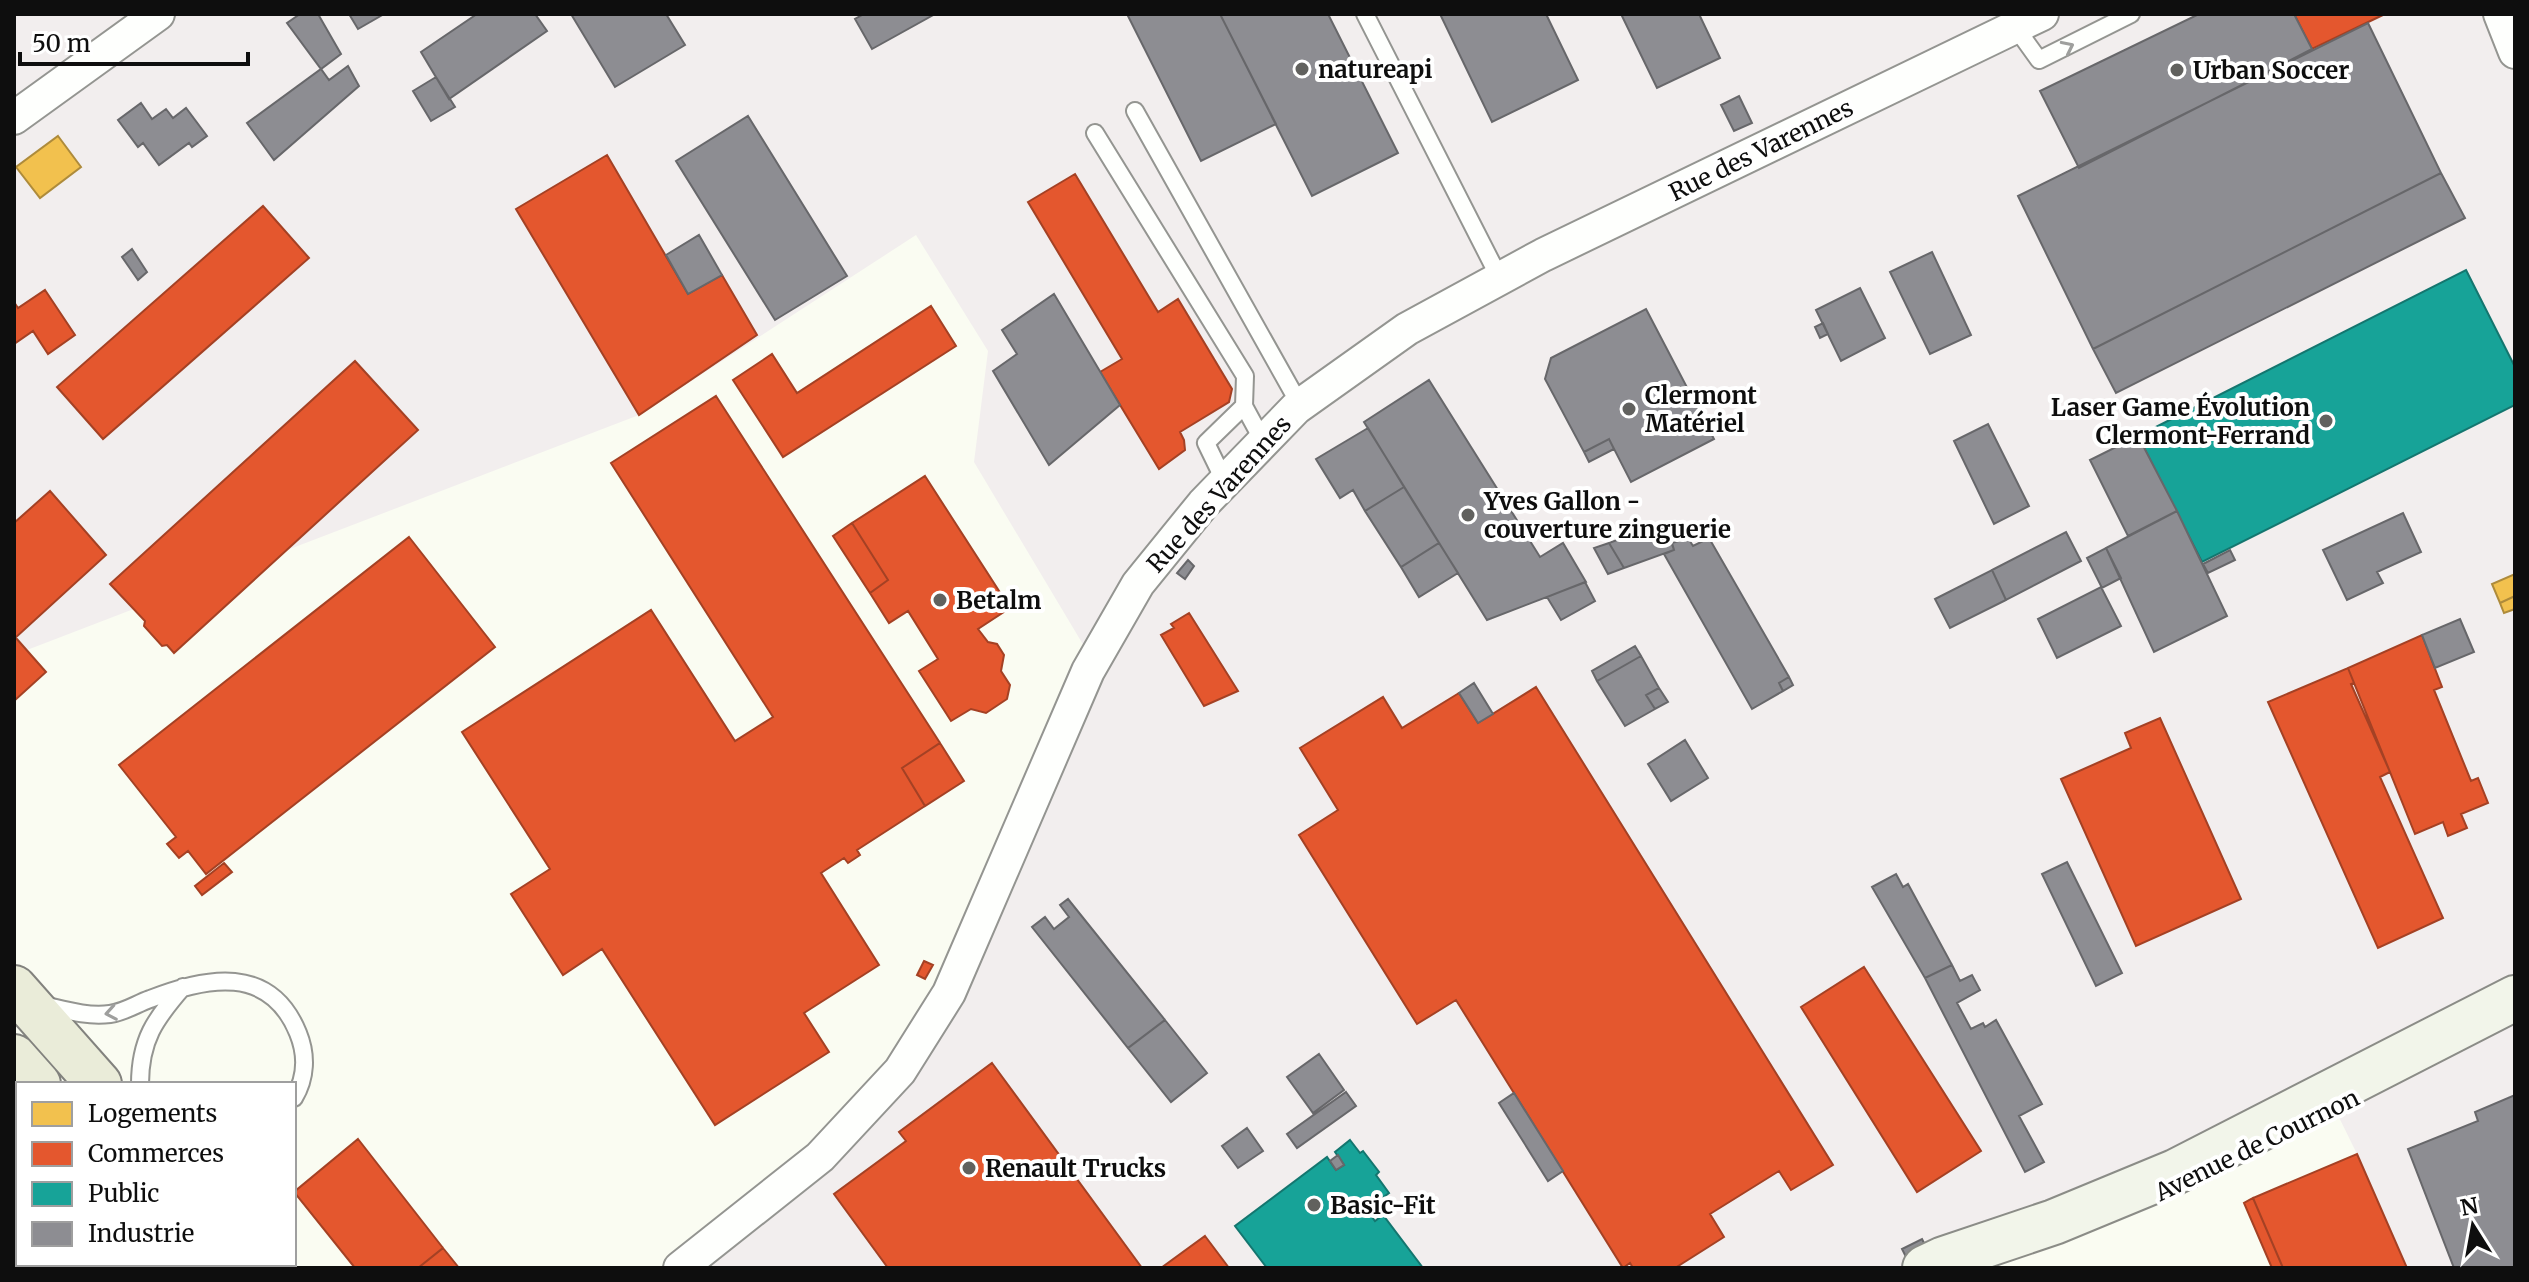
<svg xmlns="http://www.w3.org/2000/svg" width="2529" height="1282" font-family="Merriweather,serif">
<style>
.industrial{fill:#f2eeee}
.homes{fill:#f2c14e;stroke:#ae8b3b;stroke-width:2}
.shops{fill:#e4572e;stroke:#a44124;stroke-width:2}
.public{fill:#17a398;stroke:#14766f;stroke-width:2}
.industry{fill:#8d8d92;stroke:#67676a;stroke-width:2}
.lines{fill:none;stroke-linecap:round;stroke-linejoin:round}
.lane-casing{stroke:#949591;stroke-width:20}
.street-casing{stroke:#949591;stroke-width:36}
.secondary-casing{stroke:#8b8c87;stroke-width:48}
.primary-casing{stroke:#82827e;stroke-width:48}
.lane{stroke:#fefffd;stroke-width:16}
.street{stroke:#fefffd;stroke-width:32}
.secondary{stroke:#f2f5ea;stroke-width:44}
.primary{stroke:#eaecd9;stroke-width:44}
.primary-bridge-casing{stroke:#82827e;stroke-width:48;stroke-linecap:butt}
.primary-bridge{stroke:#eaecd9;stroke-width:44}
.oneway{stroke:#9e9f9d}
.poi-dot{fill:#61615e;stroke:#fff;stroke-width:3}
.labels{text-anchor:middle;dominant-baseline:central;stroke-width:8;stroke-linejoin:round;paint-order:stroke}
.poi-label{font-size:24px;font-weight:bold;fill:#0e0e0e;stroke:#fff;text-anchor:start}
.street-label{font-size:24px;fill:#0e0e0e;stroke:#fff}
</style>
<rect width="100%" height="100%" fill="#fafcf2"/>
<path class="industrial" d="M 14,14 L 2515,14 L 2515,1268 L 2407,1268 L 2357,1154 L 2328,1095 L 1978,1268 L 702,1268 L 982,957 L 1103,678 L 974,462 L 988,351 L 916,235 L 639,415 L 14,655 Z"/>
<path class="homes" d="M 58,136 L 81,167 L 40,198 L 16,167 Z
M 2515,574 L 2515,596 L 2500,603 L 2492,584 Z
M 2515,596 L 2515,609 L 2504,613 L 2500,603 Z"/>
<path class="shops" d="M 2294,14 L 2385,14 L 2312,49 Z
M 607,155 L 688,294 L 722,275 L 757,335 L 639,415 L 516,209 Z
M 1075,174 L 1158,312 L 1178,299 L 1232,389 L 1229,402 L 1180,432 L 1184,440 L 1185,450 L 1159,469 L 1100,372 L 1122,359 L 1028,202 Z
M 263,206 L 309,258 L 103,439 L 57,387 Z
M 45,290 L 75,335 L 48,354 L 33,331 L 14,344 L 14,302 L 18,308 Z
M 931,306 L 956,346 L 783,457 L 733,380 L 772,354 L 797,393 Z
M 355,361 L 418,430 L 174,653 L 167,645 L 162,646 L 144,626 L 145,621 L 110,584 Z
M 716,396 L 940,743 L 902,768 L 925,806 L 857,850 L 860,855 L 848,863 L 844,858 L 821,873 L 879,965 L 804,1013 L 829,1052 L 715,1125 L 602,949 L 563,975 L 511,894 L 550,869 L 462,732 L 651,610 L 735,741 L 773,717 L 611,463 Z
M 925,476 L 1010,608 L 978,629 L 988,642 L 997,644 L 1004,655 L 1001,671 L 1010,685 L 1007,699 L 986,713 L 971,709 L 951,721 L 919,671 L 938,659 L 908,611 L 889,623 L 870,593 L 888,580 L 852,523 Z
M 50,491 L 106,555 L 14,639 L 14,523 Z
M 852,523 L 888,580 L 870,593 L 833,536 Z
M 409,537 L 495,647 L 206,874 L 188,851 L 179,858 L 167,844 L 176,837 L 119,765 Z
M 1189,613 L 1238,691 L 1204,706 L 1161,635 L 1174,628 L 1171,624 Z
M 2422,635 L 2442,687 L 2434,690 L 2471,781 L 2478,778 L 2488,803 L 2461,814 L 2467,828 L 2448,836 L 2443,822 L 2415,834 L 2348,668 Z
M 16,638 L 46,672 L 14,701 L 14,639 Z
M 2348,668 L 2354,683 L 2351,684 L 2390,772 L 2380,777 L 2443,918 L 2378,948 L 2268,702 Z
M 1536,687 L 1833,1165 L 1791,1190 L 1779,1171 L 1710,1214 L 1724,1237 L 1675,1268 L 1633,1268 L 1630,1263 L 1623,1268 L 1456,1000 L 1417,1024 L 1299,835 L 1338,810 L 1300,748 L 1383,697 L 1402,728 L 1459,693 L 1478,723 Z
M 2160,718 L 2241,899 L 2136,946 L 2061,779 L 2131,748 L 2125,733 Z
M 940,743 L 964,781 L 925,806 L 902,768 Z
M 224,863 L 232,872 L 202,895 L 195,886 Z
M 924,961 L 933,965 L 925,979 L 917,975 Z
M 1864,967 L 1981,1151 L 1917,1192 L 1801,1007 Z
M 992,1063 L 1142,1268 L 888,1268 L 834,1194 L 906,1141 L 899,1132 Z
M 358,1139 L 443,1248 L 418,1268 L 355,1268 L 294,1192 Z
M 2357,1154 L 2407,1268 L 2283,1268 L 2253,1198 Z
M 2253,1198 L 2283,1268 L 2272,1268 L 2244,1203 Z
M 1205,1236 L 1229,1268 L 1161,1268 Z
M 443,1248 L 459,1268 L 418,1268 Z"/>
<path class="public" d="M 2466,270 L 2515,367 L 2515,405 L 2202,562 L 2138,436 Z
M 1350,1140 L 1360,1153 L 1363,1151 L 1379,1172 L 1376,1175 L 1389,1193 L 1374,1204 L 1371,1199 L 1363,1205 L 1375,1221 L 1383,1215 L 1423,1268 L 1267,1268 L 1235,1226 L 1327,1157 L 1336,1170 L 1344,1165 L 1335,1152 Z"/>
<path class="industry" d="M 300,14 L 318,14 L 341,54 L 321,69 L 287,23 Z
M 349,14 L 384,14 L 358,29 Z
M 477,14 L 535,14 L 547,31 L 449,99 L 421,52 Z
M 571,14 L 666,14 L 685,45 L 615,87 Z
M 864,14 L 935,14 L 872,49 L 855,19 Z
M 1127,14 L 1220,14 L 1276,124 L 1201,161 Z
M 1220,14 L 1328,14 L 1398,153 L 1312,196 Z
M 1440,14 L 1546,14 L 1578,80 L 1492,122 Z
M 1621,14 L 1699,14 L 1720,58 L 1657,88 Z
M 2199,14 L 2294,14 L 2312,49 L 2079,168 L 2040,91 Z
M 2368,23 L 2441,173 L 2093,349 L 2018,196 Z
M 348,66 L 359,86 L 274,160 L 247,123 L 321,69 L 329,80 Z
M 436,77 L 455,107 L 431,121 L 413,91 Z
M 1739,96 L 1752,123 L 1734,131 L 1721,105 Z
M 141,103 L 152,119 L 166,109 L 173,118 L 186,108 L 207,136 L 192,147 L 189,143 L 159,165 L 143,143 L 138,147 L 118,120 Z
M 748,116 L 847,276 L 775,320 L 676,161 Z
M 2441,173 L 2465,218 L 2116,393 L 2093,349 Z
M 699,235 L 722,275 L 688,294 L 666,255 Z
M 132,249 L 147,272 L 138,280 L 122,257 Z
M 1932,252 L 1971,335 L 1930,354 L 1890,272 Z
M 1860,288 L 1885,338 L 1841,361 L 1816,310 Z
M 1054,294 L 1120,405 L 1049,465 L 993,371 L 1017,354 L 1002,330 Z
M 1646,309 L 1714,439 L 1631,482 L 1609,439 L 1584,452 L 1545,379 L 1551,358 Z
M 1823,323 L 1828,334 L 1820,338 L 1815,327 Z
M 1429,380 L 1540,557 L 1563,543 L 1586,582 L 1487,620 L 1364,422 Z
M 1988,424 L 2029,506 L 1994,524 L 1954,441 Z
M 1368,428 L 1404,487 L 1365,511 L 1353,490 L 1340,498 L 1316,459 Z
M 2138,436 L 2177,511 L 2128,536 L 2090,460 Z
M 1609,439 L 1614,449 L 1589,462 L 1584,452 Z
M 1404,487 L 1439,543 L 1401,567 L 1365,511 Z
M 2177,511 L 2227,616 L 2154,652 L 2106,548 Z
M 2403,513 L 2421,552 L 2377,572 L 2383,583 L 2347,600 L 2323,550 Z
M 1664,522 L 1674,550 L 1624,568 L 1609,543 Z
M 2066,532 L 2081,561 L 2006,600 L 1992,570 Z
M 1688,538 L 1693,546 L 1709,538 L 1789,677 L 1779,683 L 1783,691 L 1752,709 L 1664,554 L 1674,550 L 1672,543 Z
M 1439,543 L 1458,573 L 1419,597 L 1401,567 Z
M 1609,543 L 1624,568 L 1608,574 L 1594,548 Z
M 2106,548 L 2121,578 L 2102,588 L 2087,558 Z
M 2230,550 L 2235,560 L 2208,573 L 2203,564 Z
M 1188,560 L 1194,566 L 1185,579 L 1177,573 Z
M 1992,570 L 2006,600 L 1950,628 L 1935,599 Z
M 1585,582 L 1595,601 L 1561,620 L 1547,597 Z
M 2101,587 L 2121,626 L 2057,658 L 2038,619 Z
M 2460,619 L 2474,652 L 2435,668 L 2422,635 Z
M 1635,646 L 1641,656 L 1597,681 L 1592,671 Z
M 1641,656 L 1659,688 L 1646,695 L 1655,709 L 1625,726 L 1597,681 Z
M 1789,677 L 1793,685 L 1783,691 L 1779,683 Z
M 1474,683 L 1493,714 L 1478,723 L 1459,693 Z
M 1659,688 L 1668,702 L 1655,709 L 1646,695 Z
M 1685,740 L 1708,778 L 1671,801 L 1648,764 Z
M 2067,862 L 2122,973 L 2096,986 L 2042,874 Z
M 1896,874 L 1903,887 L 1908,884 L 1952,965 L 1925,978 L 1872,887 Z
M 1068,899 L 1165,1020 L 1128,1048 L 1032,927 L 1045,917 L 1054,929 L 1069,917 L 1060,905 Z
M 1952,965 L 1960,981 L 1972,975 L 1980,990 L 1957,1003 L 1971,1029 L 1983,1023 L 1985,1027 L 1996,1020 L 2042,1104 L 2019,1116 L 2044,1162 L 2025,1172 L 1925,978 Z
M 1165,1020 L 1207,1073 L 1171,1102 L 1128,1048 Z
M 1319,1054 L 1344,1090 L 1313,1113 L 1287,1077 Z
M 1346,1092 L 1356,1106 L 1297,1148 L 1287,1134 Z
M 1514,1093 L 1563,1171 L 1548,1181 L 1499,1103 Z
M 2515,1095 L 2515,1268 L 2454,1268 L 2408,1149 L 2478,1121 L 2475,1112 Z
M 1247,1128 L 1263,1151 L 1238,1168 L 1222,1146 Z
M 1338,1155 L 1344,1165 L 1336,1170 L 1330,1161 Z
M 1922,1239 L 1928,1251 L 1908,1261 L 1902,1249 Z"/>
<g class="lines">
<defs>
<path id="lane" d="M 1365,14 L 1500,279
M 2016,28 L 2039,60 L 2131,14
M 1135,111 L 1300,405
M 1095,133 L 1245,376 L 1244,406 L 1263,441
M 1225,482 L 1206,443 L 1244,406
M 43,1005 C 65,1010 87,1017 110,1014 C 125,1012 136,1004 150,999 C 206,977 270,964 298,1033 C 307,1055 306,1078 294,1098
M 140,1084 C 140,1040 155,1019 183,987
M 14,1099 L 18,1117
M 14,1182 L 18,1182
M 109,1264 L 110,1268"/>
<path id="street" d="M 2500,14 L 2515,52
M 14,118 L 158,14
M 680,1268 L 820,1157 L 900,1071 L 949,993 L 1088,671 L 1138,584 L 1203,504 L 1296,408 L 1407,329 L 1543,255 L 2042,14"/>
<path id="secondary" d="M 1925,1268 L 1944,1259 L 2054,1222 L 2175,1172 L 2515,998"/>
<path id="primary" d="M 14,988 L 99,1084
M 14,1057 L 38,1084
M 251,1264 L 254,1268"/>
</defs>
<use href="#lane" class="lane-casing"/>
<use href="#street" class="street-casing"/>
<use href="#secondary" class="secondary-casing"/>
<use href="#primary" class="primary-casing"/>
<use href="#lane" class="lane"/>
<use href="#street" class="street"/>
<use href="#secondary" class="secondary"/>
<use href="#primary" class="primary"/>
<defs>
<path id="primary-bridge" d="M 191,1264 L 194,1268"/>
</defs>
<use href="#primary-bridge" class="primary-bridge-casing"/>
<use href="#primary-bridge" class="primary-bridge"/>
</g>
<defs><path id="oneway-chevron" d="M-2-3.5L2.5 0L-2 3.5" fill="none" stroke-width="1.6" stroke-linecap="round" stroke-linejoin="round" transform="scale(2)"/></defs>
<g class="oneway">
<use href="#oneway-chevron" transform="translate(2068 47) rotate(-26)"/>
<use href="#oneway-chevron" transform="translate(111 1013) rotate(170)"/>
</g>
<g class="poi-dot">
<circle cx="1302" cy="69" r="8"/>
<circle cx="2177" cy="70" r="8"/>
<circle cx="1629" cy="409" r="8"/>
<circle cx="2326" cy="421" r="8"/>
<circle cx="1468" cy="515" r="8"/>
<circle cx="940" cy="600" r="8"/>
<circle cx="969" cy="1168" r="8"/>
<circle cx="1314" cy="1205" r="8"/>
</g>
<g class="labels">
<g class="poi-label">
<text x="1318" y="69">natureapi</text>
<text x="2193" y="70">Urban Soccer</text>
<text x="1645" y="395">Clermont<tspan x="1645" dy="28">Matériel</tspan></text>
<text x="2310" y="407" text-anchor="end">Laser Game Évolution<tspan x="2310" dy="28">Clermont-Ferrand</tspan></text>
<text x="1484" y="501">Yves Gallon -<tspan x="1484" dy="28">couverture zinguerie</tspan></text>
<text x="956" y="600">Betalm</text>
<text x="985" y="1168">Renault Trucks</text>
<text x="1330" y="1205">Basic-Fit</text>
</g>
<g class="street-label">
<text transform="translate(1761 150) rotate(-26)">Rue des Varennes</text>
<text transform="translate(1219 494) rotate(-48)">Rue des Varennes</text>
<text transform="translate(2257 1145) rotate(-26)">Avenue de Cournon</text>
</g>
</g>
<rect width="2529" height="1282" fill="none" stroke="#0e0e0e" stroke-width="32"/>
<rect x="16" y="1082" width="280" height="184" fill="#ffffff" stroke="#9f9f9f" stroke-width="2"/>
<rect x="32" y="1102" width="40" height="24" fill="#f2c14e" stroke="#9f9f9f" stroke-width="2"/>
<text x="88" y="1122" font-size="24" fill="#0e0e0e">Logements</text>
<rect x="32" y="1142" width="40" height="24" fill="#e4572e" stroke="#9f9f9f" stroke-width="2"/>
<text x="88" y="1162" font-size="24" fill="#0e0e0e">Commerces</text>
<rect x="32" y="1182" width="40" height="24" fill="#17a398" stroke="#9f9f9f" stroke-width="2"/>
<text x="88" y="1202" font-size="24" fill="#0e0e0e">Public</text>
<rect x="32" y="1222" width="40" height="24" fill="#8d8d92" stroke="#9f9f9f" stroke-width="2"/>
<text x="88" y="1242" font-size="24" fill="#0e0e0e">Industrie</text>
<g transform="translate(2473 1226) rotate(349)" stroke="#ffffff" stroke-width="6" paint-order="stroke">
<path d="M0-6L14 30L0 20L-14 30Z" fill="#0e0e0e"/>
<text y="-12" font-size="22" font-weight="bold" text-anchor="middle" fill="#0e0e0e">N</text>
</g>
<path d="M20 52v12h228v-12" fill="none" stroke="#0e0e0e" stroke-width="4"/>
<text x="32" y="52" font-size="24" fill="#0e0e0e" stroke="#ffffff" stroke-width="6" paint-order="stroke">50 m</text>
</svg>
